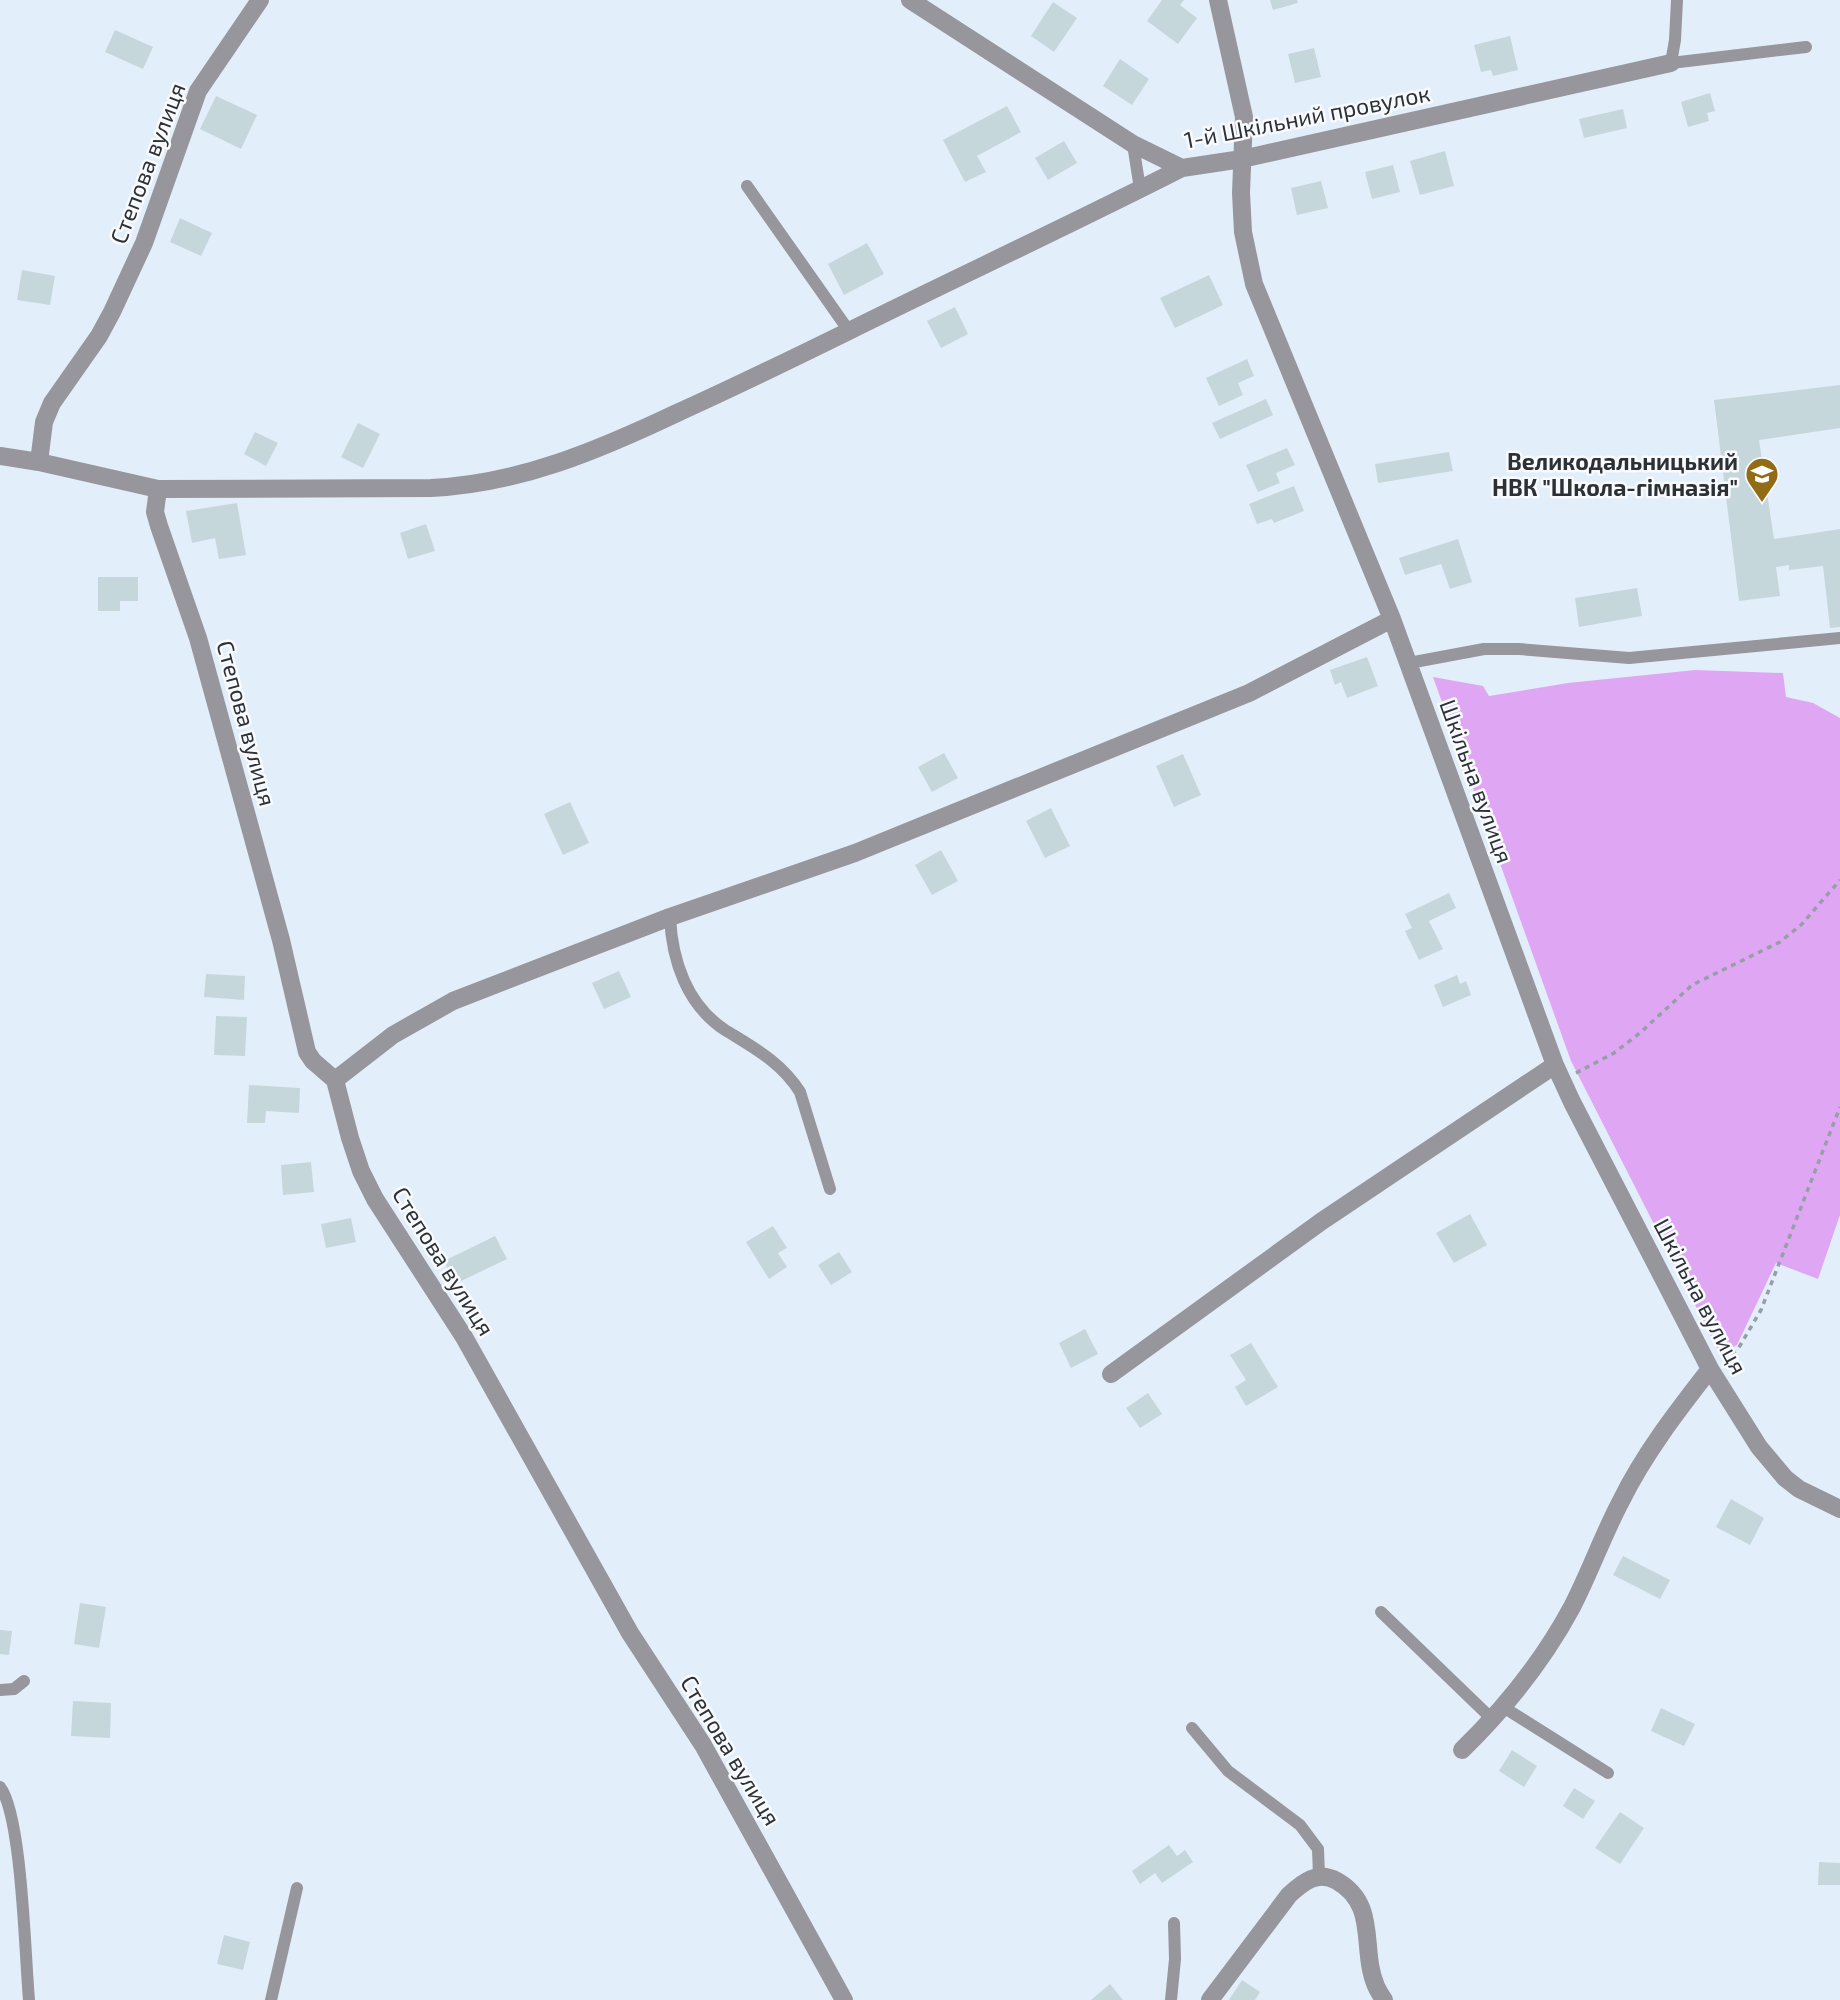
<svg xmlns="http://www.w3.org/2000/svg" width="1840" height="2000" font-family="'Exo 2',sans-serif">
<style>
.green{fill:#dfa7f3}
.building{fill:#c6d7dc}
.lines{fill:none;stroke-linecap:round;stroke-linejoin:round}
.path{stroke:#969ea8;stroke-width:3.5;stroke-dasharray:5 5;stroke-linecap:butt}
.lane{stroke:#96969c;stroke-width:12}
.street{stroke:#96969c;stroke-width:18}
.labels{text-anchor:middle;dominant-baseline:central;stroke-width:5;stroke-linejoin:round;paint-order:stroke}
.street-label{font-size:23px;fill:#2c3135;stroke:#f8fafd}
.poi-label{font-size:23px;font-weight:bold;fill:#2c3135;stroke:#f8fafd;text-anchor:end}
</style>
<rect width="100%" height="100%" fill="#e3eefb"/>
<path class="green" d="M 1695,670 L 1783,673 L 1786,697 L 1813,703 L 1840,718 L 1840,1215 L 1818,1279 L 1776,1263 L 1737,1345 L 1720,1354 L 1571,1061 L 1433,677 L 1483,686 L 1489,696 L 1568,683 Z"/>
<path class="building" d="M 1162,0 L 1184,0 L 1180,5 L 1197,18 L 1178,44 L 1147,21 Z
M 1270,0 L 1297,0 L 1298,3 L 1273,10 Z
M 1053,2 L 1077,18 L 1054,52 L 1031,36 Z
M 115,30 L 153,47 L 143,69 L 105,52 Z
M 1510,36 L 1518,70 L 1493,76 L 1491,70 L 1481,72 L 1474,45 Z
M 1314,48 L 1321,77 L 1295,83 L 1288,54 Z
M 1120,59 L 1149,79 L 1132,105 L 1103,86 Z
M 1710,93 L 1715,111 L 1707,113 L 1709,121 L 1688,127 L 1681,102 Z
M 216,96 L 257,115 L 241,149 L 200,129 Z
M 1007,106 L 1021,132 L 977,156 L 986,172 L 965,182 L 943,140 Z
M 1623,109 L 1627,128 L 1584,138 L 1579,119 Z
M 1064,141 L 1077,163 L 1048,180 L 1035,158 Z
M 1445,151 L 1454,186 L 1420,195 L 1410,161 Z
M 1393,165 L 1400,192 L 1372,199 L 1365,172 Z
M 1321,181 L 1328,208 L 1297,215 L 1291,188 Z
M 180,218 L 212,233 L 201,256 L 170,242 Z
M 867,243 L 884,274 L 844,295 L 828,264 Z
M 22,270 L 55,276 L 50,305 L 17,300 Z
M 1209,275 L 1223,305 L 1175,328 L 1160,298 Z
M 955,307 L 968,334 L 941,348 L 927,321 Z
M 1247,359 L 1254,376 L 1238,383 L 1243,395 L 1219,406 L 1206,378 Z
M 1840,385 L 1840,428 L 1759,440 L 1774,539 L 1840,529 L 1840,627 L 1830,628 L 1823,566 L 1789,570 L 1789,565 L 1776,567 L 1780,596 L 1739,601 L 1714,400 Z
M 1266,399 L 1273,415 L 1220,439 L 1212,423 Z
M 358,423 L 380,434 L 363,468 L 341,457 Z
M 255,432 L 278,443 L 266,466 L 244,454 Z
M 1287,448 L 1295,465 L 1276,473 L 1280,483 L 1258,492 L 1246,465 Z
M 1449,452 L 1453,471 L 1378,483 L 1375,464 Z
M 1294,486 L 1304,511 L 1274,523 L 1272,519 L 1257,524 L 1249,504 Z
M 237,503 L 246,555 L 219,559 L 215,538 L 192,543 L 186,511 Z
M 426,524 L 435,551 L 408,559 L 400,533 Z
M 1458,539 L 1472,582 L 1450,589 L 1441,564 L 1405,575 L 1399,558 Z
M 98,577 L 138,577 L 138,601 L 120,601 L 120,611 L 98,611 Z
M 1637,588 L 1642,616 L 1579,627 L 1575,598 Z
M 1367,657 L 1378,686 L 1347,698 L 1341,682 L 1335,685 L 1330,670 Z
M 944,753 L 958,778 L 932,792 L 918,767 Z
M 1183,754 L 1201,795 L 1174,807 L 1156,766 Z
M 570,802 L 589,843 L 563,855 L 544,814 Z
M 1051,808 L 1070,846 L 1045,858 L 1026,821 Z
M 941,850 L 958,881 L 932,895 L 915,865 Z
M 1449,893 L 1456,908 L 1429,921 L 1443,949 L 1419,960 L 1405,931 L 1412,928 L 1405,914 Z
M 619,971 L 631,997 L 604,1009 L 592,983 Z
M 206,974 L 245,976 L 244,1000 L 204,997 Z
M 1457,975 L 1460,984 L 1466,981 L 1471,995 L 1443,1007 L 1434,985 Z
M 216,1016 L 247,1017 L 245,1056 L 214,1055 Z
M 249,1085 L 300,1088 L 299,1113 L 266,1111 L 265,1123 L 247,1123 Z
M 311,1162 L 314,1192 L 283,1195 L 281,1165 Z
M 1470,1214 L 1487,1245 L 1454,1263 L 1436,1233 Z
M 351,1218 L 356,1242 L 326,1248 L 321,1224 Z
M 773,1226 L 787,1248 L 778,1253 L 787,1267 L 769,1279 L 746,1242 Z
M 495,1236 L 507,1259 L 455,1284 L 444,1261 Z
M 839,1252 L 852,1272 L 831,1285 L 818,1265 Z
M 1085,1329 L 1098,1354 L 1071,1368 L 1059,1343 Z
M 1251,1343 L 1278,1387 L 1246,1406 L 1235,1387 L 1246,1380 L 1230,1355 Z
M 1148,1393 L 1162,1414 L 1140,1428 L 1126,1408 Z
M 1731,1499 L 1764,1518 L 1750,1545 L 1716,1527 Z
M 1623,1556 L 1670,1580 L 1660,1599 L 1613,1575 Z
M 80,1603 L 106,1607 L 99,1648 L 74,1644 Z
M 0,1630 L 12,1631 L 9,1655 L 0,1654 Z
M 73,1701 L 111,1703 L 110,1738 L 71,1736 Z
M 1661,1708 L 1695,1724 L 1684,1746 L 1651,1731 Z
M 1512,1750 L 1537,1766 L 1524,1787 L 1499,1771 Z
M 1574,1788 L 1595,1801 L 1583,1819 L 1563,1806 Z
M 1620,1812 L 1644,1828 L 1620,1864 L 1595,1848 Z
M 1169,1845 L 1177,1856 L 1185,1850 L 1193,1862 L 1162,1883 L 1155,1873 L 1140,1884 L 1132,1871 Z
M 1819,1862 L 1840,1863 L 1840,1885 L 1818,1885 Z
M 224,1935 L 250,1942 L 243,1970 L 217,1964 Z
M 1242,1980 L 1260,1992 L 1255,2000 L 1229,2000 Z
M 1110,1984 L 1123,2000 L 1091,2000 Z"/>
<g class="lines">
<path class="path" d="M 1576,1073 L 1614,1053 L 1640,1033 L 1692,985 L 1780,942 L 1802,924 L 1840,880
M 1723,1359 L 1738,1349 L 1761,1310 L 1840,1107"/>
<path class="lane" d="M 1677,0 L 1675,40 L 1671,63 L 1806,47
M 1133,144 L 1140,189
M 747,186 L 849,331
M 1409,663 L 1484,649 L 1519,649 L 1629,658 L 1840,638
M 670,917 C 672,961 687,1005 725,1030 C 754,1048 781,1062 800,1092 L 830,1189
M 1381,1612 L 1493,1720
M 0,1690 L 14,1689 L 24,1681
M 1503,1707 L 1608,1773
M 1192,1728 L 1228,1771 L 1300,1825 L 1318,1849 L 1319,1876
M 0,1787 C 22,1815 25,1957 29,2000
M 271,2000 L 297,1888
M 1171,2000 L 1175,1959 L 1174,1923"/>
<path class="street" d="M 910,0 L 1133,144 L 1182,168 L 1242,159 L 1671,63
M 1218,0 L 1244,117 L 1241,193 L 1243,232 L 1254,284 L 1392,619 L 1555,1065 L 1572,1102 L 1710,1369 L 1759,1447 L 1785,1478 L 1799,1489 L 1840,1509
M 0,456 L 39,462 L 158,489 L 431,488 C 519,484 599,450 677,413 C 735,387 792,359 849,331 C 960,276 1072,224 1182,168
M 39,462 L 44,422 L 52,403 L 99,336 L 112,312 L 144,243 L 198,91 L 260,0
M 158,489 L 155,512 L 159,526 L 198,638 L 281,940 L 307,1052 L 313,1061 L 335,1080 L 350,1138 L 361,1171 L 375,1199 L 464,1337 L 630,1633 L 703,1745 L 844,2000
M 335,1080 L 393,1035 L 453,1001 L 670,917 L 855,853 L 1249,693 L 1392,619
M 1111,1374 L 1322,1221 L 1555,1065
M 1462,1750 C 1504,1709 1544,1659 1572,1607 C 1590,1572 1603,1535 1621,1501 C 1644,1454 1678,1410 1710,1369
M 1210,2000 L 1289,1895 C 1303,1882 1318,1870 1337,1881 C 1379,1905 1360,1949 1376,1986 C 1378,1991 1381,1995 1384,2000"/>
</g>
<defs>
<symbol id="school-pin" viewBox="-11 -11 22 30"><path d="M0 17L-7.5 6A9.5 9.5 0 1 1 7.5 6Z" fill="#926c14" stroke="#f8fafd"/><path d="M0-5L7-2L0 1L-7-2ZM-4 1L0 2.5L4 1V4Q0 6-4 4Z" fill="#fff"/></symbol>
</defs>
<g fill-rule="evenodd">
<use href="#school-pin" x="1743" y="455" width="38" height="52"/>
</g>
<g class="labels">
<g class="street-label">
<text transform="translate(1307 116) rotate(-11)">1-й Шкільний провулок</text>
<text transform="translate(147 163) rotate(-69)">Степова вулиця</text>
<text transform="translate(247 723) rotate(75)">Степова вулиця</text>
<text transform="translate(1477 781) rotate(70)">Шкільна вулиця</text>
<text transform="translate(444 1261) rotate(58)">Степова вулиця</text>
<text transform="translate(1701 1296) rotate(62)">Шкільна вулиця</text>
<text transform="translate(731 1750) rotate(59)">Степова вулиця</text>
</g>
<g class="poi-label">
<text x="1738" y="461">Великодальницький<tspan x="1738" dy="26">НВК "Школа-гімназія"</tspan></text>
</g>
</g>
</svg>
